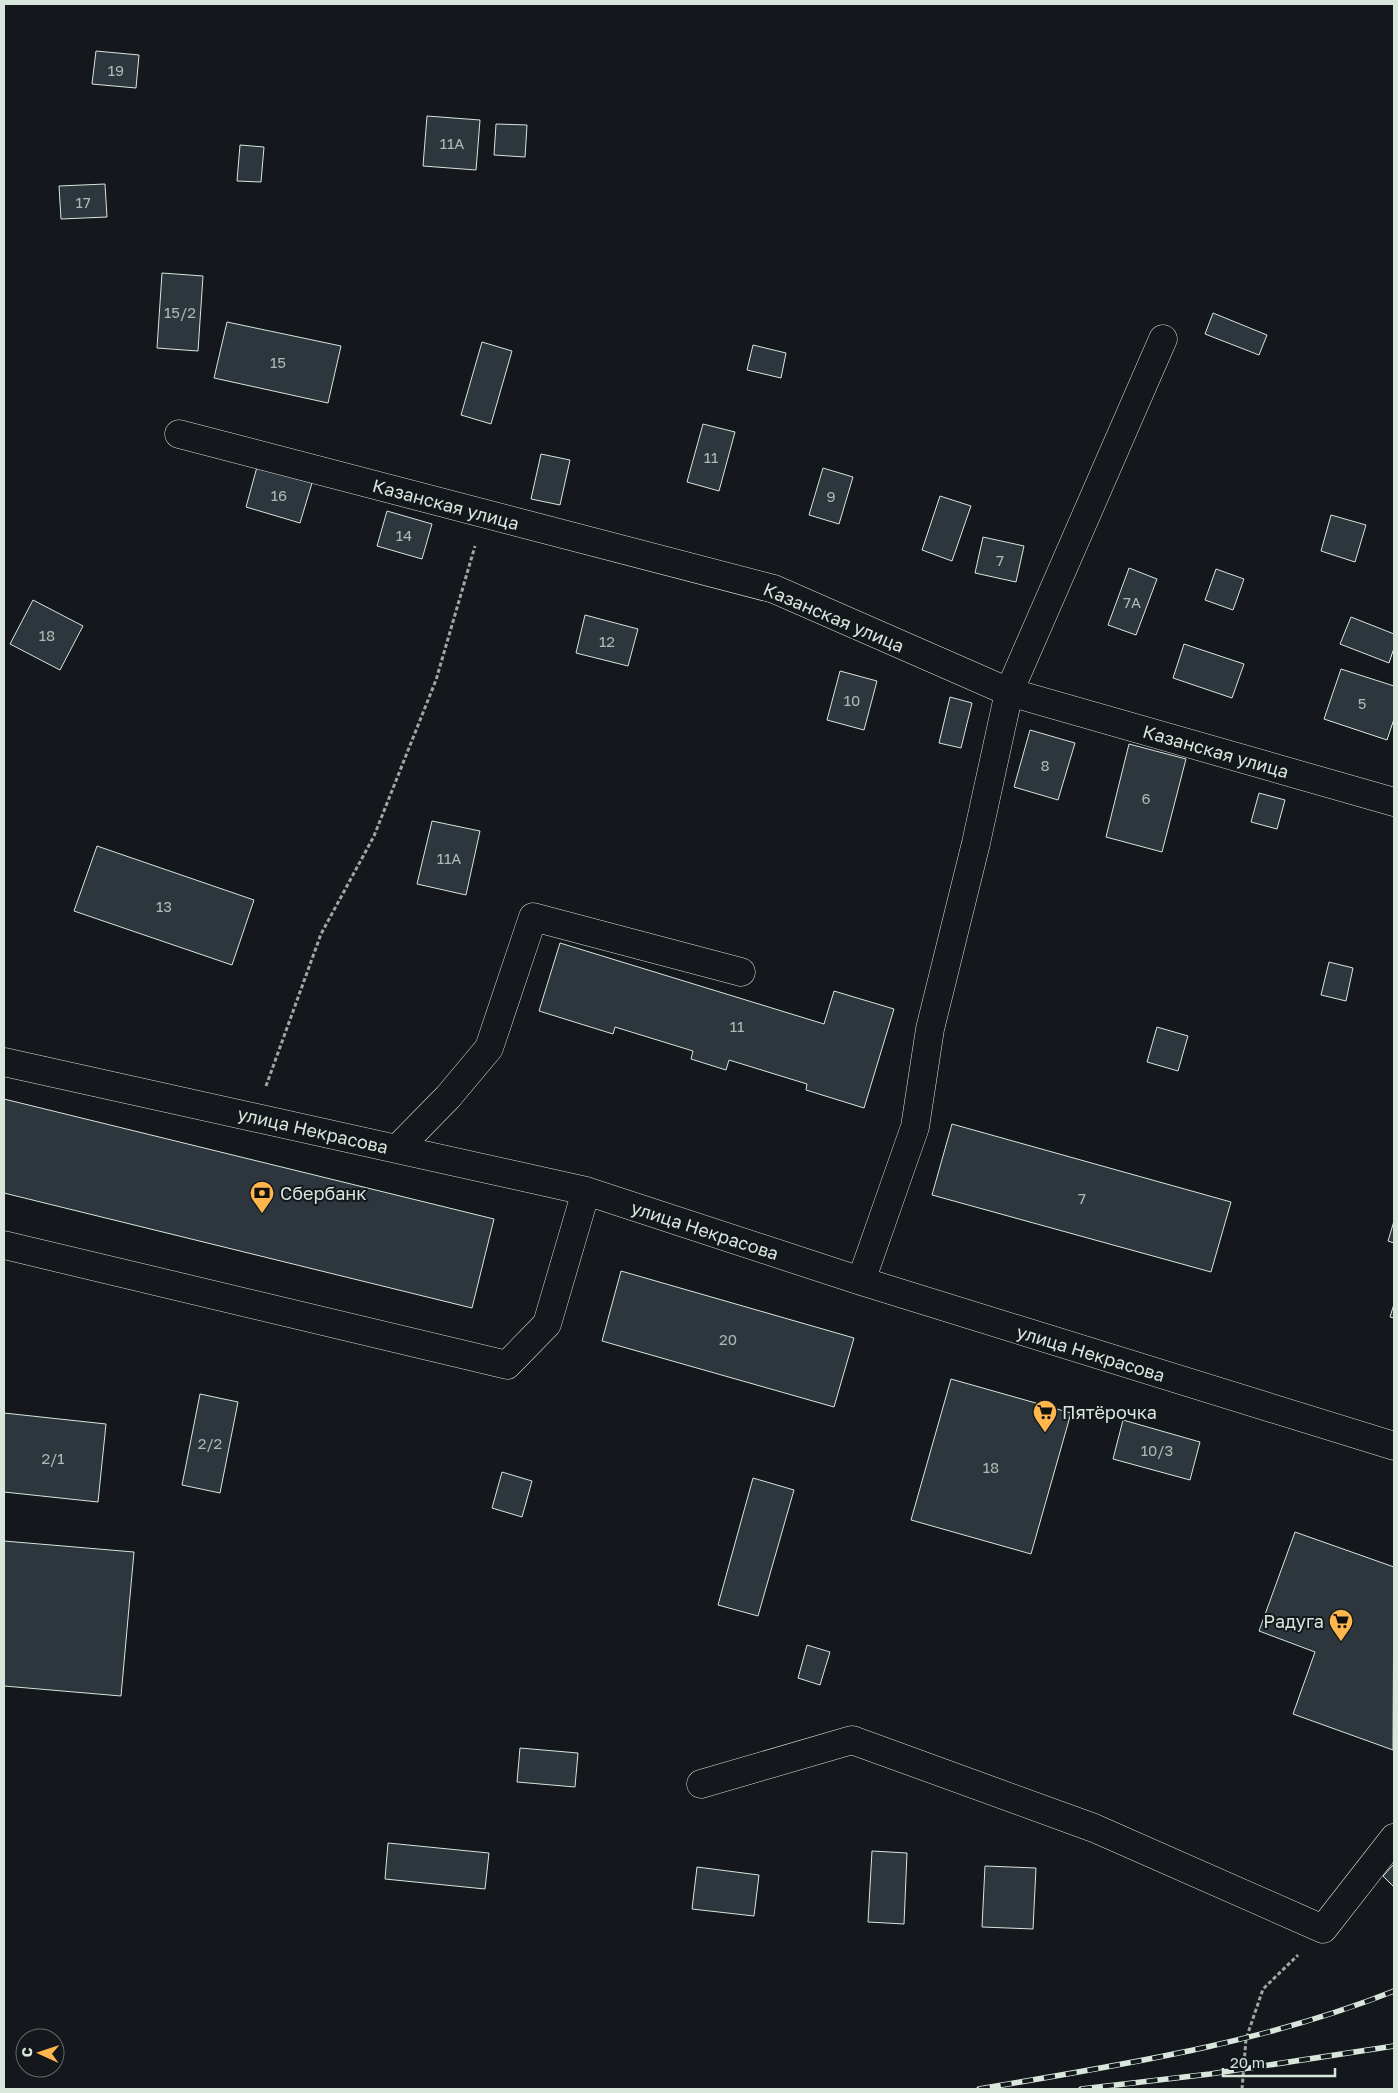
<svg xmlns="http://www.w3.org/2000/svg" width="1398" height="2093" font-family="'Golos Text',sans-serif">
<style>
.building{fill:#2c363c;stroke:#d8e6dc}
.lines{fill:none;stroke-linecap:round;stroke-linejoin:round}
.minor-casing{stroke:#d8e6dc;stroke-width:29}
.path{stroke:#9da8a2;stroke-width:3;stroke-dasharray:4 2.5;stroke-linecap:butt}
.minor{stroke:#14181c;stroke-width:28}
.rail-casing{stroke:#d8e6dc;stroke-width:5.5}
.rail{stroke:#14181c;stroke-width:4;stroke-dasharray:11;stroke-linecap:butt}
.labels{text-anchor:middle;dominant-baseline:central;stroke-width:4;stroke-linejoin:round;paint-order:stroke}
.number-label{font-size:15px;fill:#adbab4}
.street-label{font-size:18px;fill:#d8e6dc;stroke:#14181c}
.poi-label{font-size:18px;fill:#d8e6dc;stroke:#14181c;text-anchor:start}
</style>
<rect width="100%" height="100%" fill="#14181c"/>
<path class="building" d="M 96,51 L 139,55 L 136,88 L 92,84 Z
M 427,116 L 480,120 L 476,170 L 423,166 Z
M 496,124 L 527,125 L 525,157 L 494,155 Z
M 240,145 L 264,147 L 261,182 L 237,181 Z
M 105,184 L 107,217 L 61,219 L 59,186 Z
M 162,273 L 203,276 L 198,351 L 157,348 Z
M 1213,313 L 1267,335 L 1259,355 L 1205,334 Z
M 227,322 L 341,346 L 328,403 L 214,378 Z
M 482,342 L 512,351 L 491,424 L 461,415 Z
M 753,345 L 786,353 L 781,378 L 747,370 Z
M 703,424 L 735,432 L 719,491 L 687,482 Z
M 541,454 L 570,460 L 560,505 L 531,499 Z
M 257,467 L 312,483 L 300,523 L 246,507 Z
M 823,468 L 853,477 L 839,524 L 809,515 Z
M 940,496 L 971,506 L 952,561 L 922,550 Z
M 387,511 L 432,524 L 422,559 L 377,546 Z
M 1331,515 L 1366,525 L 1355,562 L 1321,551 Z
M 983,537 L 1024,546 L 1016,582 L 975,573 Z
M 1129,568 L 1157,579 L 1136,635 L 1108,625 Z
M 1216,569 L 1244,579 L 1233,610 L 1205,600 Z
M 33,600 L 83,626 L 60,670 L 10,644 Z
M 585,615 L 638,629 L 628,666 L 576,653 Z
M 1351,617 L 1394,634 L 1394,648 L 1389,663 L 1340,644 Z
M 1184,644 L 1244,664 L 1232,698 L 1173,678 Z
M 1341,669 L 1394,686 L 1394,719 L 1387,740 L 1324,719 Z
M 840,671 L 877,681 L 864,730 L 827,720 Z
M 950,697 L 972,703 L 961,748 L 939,743 Z
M 1030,730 L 1075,743 L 1058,800 L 1014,787 Z
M 1129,744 L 1186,759 L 1162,852 L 1106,837 Z
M 1259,793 L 1285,800 L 1277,829 L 1251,822 Z
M 432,821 L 480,831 L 466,895 L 417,884 Z
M 97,846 L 254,900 L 232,965 L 74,911 Z
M 560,943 L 824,1024 L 834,991 L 894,1009 L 864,1108 L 806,1090 L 807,1084 L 729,1060 L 726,1070 L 691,1059 L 693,1051 L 615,1027 L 613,1034 L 539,1011 Z
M 1329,962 L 1353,968 L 1346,1001 L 1321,995 Z
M 1157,1027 L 1188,1036 L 1178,1071 L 1147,1062 Z
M 4,1099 L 494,1219 L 472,1308 L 4,1193 Z
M 952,1124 L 1231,1202 L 1211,1272 L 932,1195 Z
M 1394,1221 L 1394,1243 L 1388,1241 Z
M 621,1271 L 854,1338 L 834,1407 L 602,1341 Z
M 1394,1304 L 1394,1318 L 1390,1317 Z
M 951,1379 L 1071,1413 L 1031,1554 L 911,1520 Z
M 200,1394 L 238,1402 L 220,1493 L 182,1485 Z
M 4,1413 L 106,1424 L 98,1502 L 4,1492 Z
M 1123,1420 L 1200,1442 L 1190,1480 L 1113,1459 Z
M 502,1472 L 532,1481 L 522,1517 L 492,1508 Z
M 753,1478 L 794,1490 L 758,1616 L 718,1605 Z
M 1295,1532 L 1394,1567 L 1393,1750 L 1293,1714 L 1315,1652 L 1259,1631 Z
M 4,1541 L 134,1552 L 121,1696 L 4,1686 Z
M 807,1645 L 830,1652 L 820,1685 L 798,1678 Z
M 520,1748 L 578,1753 L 575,1787 L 517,1782 Z
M 388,1843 L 489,1853 L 485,1889 L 385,1879 Z
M 872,1851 L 907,1853 L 904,1924 L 868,1922 Z
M 1394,1864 L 1394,1887 L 1383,1876 Z
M 985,1866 L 1036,1868 L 1033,1929 L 982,1927 Z
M 697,1867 L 759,1875 L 754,1916 L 692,1909 Z"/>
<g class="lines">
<defs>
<path id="minor" d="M 179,434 L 774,589 L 1009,692 L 1394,802
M 4,1062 L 586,1191 L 861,1281 L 1394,1446
M 397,1149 L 448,1097 L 489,1048 L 533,917 L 741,972
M 4,1245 L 507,1365 L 547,1324 L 586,1191
M 861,1281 L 915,1127 L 930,1029 L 976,843 L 1009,692 L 1163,339
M 701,1784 L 852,1740 L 1094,1828 L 1323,1929 L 1394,1838"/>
</defs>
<use href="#minor" class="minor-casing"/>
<path class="path" d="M 266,1086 L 321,934 L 374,836 L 436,680 L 475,546
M 1242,2089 L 1246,2039 L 1263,1989 L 1298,1955"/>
<use href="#minor" class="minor"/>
<defs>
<path id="rail" d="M 979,2089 C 1119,2065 1261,2044 1394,1991
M 1081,2089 L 1210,2074 L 1394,2046"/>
</defs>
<use href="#rail" class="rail-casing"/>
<use href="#rail" class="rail"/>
</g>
<defs>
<symbol id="bank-pin" viewBox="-11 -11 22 30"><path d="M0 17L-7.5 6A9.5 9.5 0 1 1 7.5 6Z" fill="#ffb74d" stroke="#14181c"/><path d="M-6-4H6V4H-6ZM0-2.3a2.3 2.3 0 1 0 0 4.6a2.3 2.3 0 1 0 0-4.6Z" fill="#111"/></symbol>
<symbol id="supermarket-pin" viewBox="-11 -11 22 30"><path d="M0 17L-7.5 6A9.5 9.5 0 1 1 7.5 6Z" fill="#ffb74d" stroke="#14181c"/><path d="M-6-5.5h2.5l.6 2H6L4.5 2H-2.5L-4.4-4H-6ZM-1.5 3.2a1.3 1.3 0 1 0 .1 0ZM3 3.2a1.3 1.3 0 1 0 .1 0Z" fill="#111"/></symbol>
</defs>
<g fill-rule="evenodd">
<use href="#bank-pin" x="248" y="1179" width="28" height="38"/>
<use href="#supermarket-pin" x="1031" y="1398" width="28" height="38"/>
<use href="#supermarket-pin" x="1327" y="1607" width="28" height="38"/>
</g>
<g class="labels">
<g class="number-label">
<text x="116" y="70">19</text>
<text x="452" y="143">11А</text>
<text x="83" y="202">17</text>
<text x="180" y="312">15/2</text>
<text x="278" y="362">15</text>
<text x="711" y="457">11</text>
<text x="279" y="495">16</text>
<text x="831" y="496">9</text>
<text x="404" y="535">14</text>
<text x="1000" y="560">7</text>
<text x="1132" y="602">7А</text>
<text x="47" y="635">18</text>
<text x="607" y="641">12</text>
<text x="852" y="700">10</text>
<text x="1362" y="703">5</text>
<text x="1045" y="765">8</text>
<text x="1146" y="798">6</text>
<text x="449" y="858">11А</text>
<text x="164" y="906">13</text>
<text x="737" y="1026">11</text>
<text x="1082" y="1198">7</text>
<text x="728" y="1339">20</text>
<text x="210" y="1443">2/2</text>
<text x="1157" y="1450">10/3</text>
<text x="53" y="1458">2/1</text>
<text x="991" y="1467">18</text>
</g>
<g class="street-label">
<text transform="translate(446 504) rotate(15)">Казанская улица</text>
<text transform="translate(834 617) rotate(23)">Казанская улица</text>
<text transform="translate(1216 751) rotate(16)">Казанская улица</text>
<text transform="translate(313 1130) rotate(13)">улица Некрасова</text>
<text transform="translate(705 1230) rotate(18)">улица Некрасова</text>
<text transform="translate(1091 1353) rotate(17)">улица Некрасова</text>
</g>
<g class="poi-label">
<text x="280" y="1193">Сбербанк</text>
<text x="1062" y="1412">Пятёрочка</text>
<text x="1324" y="1621" text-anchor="end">Радуга</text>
</g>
</g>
<rect width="1398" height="2093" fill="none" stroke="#d8e6dc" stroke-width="10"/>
<g transform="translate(40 2053) rotate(273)"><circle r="24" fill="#14181c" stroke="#626a69"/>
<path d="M0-4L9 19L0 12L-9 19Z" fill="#ffb74d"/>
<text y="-8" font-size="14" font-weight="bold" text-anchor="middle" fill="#d8e6dc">С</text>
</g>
<path d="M1223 2068v8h112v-8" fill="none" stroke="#d8e6dc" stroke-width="2.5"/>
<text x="1230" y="2068" font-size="15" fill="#d8e6dc" stroke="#14181c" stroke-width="4" paint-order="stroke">20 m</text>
</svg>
